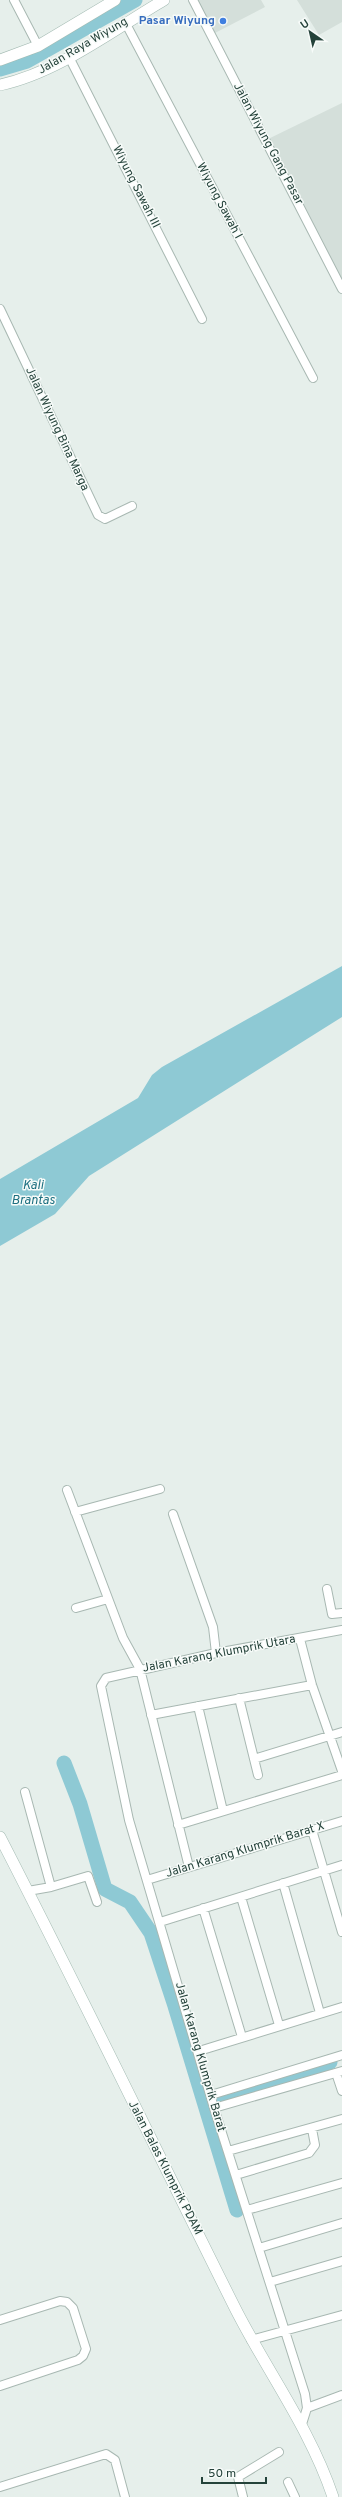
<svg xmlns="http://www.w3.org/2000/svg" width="342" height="2497" font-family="Overpass,sans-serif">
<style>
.built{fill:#d4dfda}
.water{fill:#8ec9d4}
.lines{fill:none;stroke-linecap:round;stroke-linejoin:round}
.river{stroke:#8ec9d4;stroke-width:15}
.street-casing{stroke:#a8b8b2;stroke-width:10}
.secondary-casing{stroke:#a4bbb3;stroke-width:12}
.street{stroke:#fff;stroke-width:8}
.secondary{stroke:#fff;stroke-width:11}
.shop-dot{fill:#3f7fe0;stroke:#f7fbf9;stroke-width:1.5}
.labels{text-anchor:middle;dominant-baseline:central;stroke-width:3;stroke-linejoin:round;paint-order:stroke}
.shop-label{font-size:12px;font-weight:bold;fill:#366cbe;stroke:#f7fbf9;text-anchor:end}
.street-label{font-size:12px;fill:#24423a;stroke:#f7fbf9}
.water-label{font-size:13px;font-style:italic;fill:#1c6f80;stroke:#f7fbf9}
</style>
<rect width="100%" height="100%" fill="#e6efeb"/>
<path class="built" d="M 196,0 L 261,0 L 265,7 L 213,34 Z
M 297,0 L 342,0 L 342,22 L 319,35 Z
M 342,103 L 342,281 L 266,140 Z"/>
<path class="water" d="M 342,966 L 342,1017 L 89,1176 L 55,1214 L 0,1246 L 0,1179 L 138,1098 L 152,1075 L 162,1067 Z"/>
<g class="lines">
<path class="river" d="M 0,69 L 27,61 L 135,0
M 64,1763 L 80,1804 L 105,1889 L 130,1902 L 151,1933 L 175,2006 L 237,2210
M 205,2103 L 330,2062"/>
<defs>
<path id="street" d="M 14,0 L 38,46
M 193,0 L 342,289
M 125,22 L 313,378
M 69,57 L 202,319
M 0,309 L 98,515 L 105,519 L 132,506
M 67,1490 L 123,1638 L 140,1669 L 189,1867
M 75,1512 L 160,1489
M 173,1514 L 213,1627 L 216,1653
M 327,1589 L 332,1614 L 342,1613
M 76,1608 L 108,1599
M 300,1639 L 312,1685 L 342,1771
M 239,1698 L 258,1775
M 198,1706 L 223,1811
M 151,1715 L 312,1685
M 254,1759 L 342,1732
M 25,1792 L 51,1887
M 178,1825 L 342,1775
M 312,1830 L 342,1932
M 147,1880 L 342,1821
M 283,1883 L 320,2013
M 28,1891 L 51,1887 L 88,1876 L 97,1902
M 241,1897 L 279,2025
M 203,1908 L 242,2037
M 160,1922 L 342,1865
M 199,2051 L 342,2007
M 336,2073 L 342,2091
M 211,2095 L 342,2055
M 214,2108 L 342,2071
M 228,2151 L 342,2119
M 236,2175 L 309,2153 L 315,2145 L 312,2129
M 247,2210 L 342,2183
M 259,2248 L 342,2223
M 270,2282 L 342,2261
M 0,2320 L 60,2301 L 67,2302 L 73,2308 L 86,2349 L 83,2356 L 78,2360 L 0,2386
M 251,2340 L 342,2315
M 307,2408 L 342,2395
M 302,2424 L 307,2408 L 305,2394 L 214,2108 L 129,1820 L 101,1686 L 106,1678 L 216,1653 L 342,1630
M 288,2482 L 295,2497
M 0,2487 L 106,2454 L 115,2460 L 125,2497
M 243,2497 L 238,2477 L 279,2452"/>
<path id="secondary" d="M 0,60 L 38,46 L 115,0
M 0,85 C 57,73 113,30 164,0
M 0,1837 C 80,1992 156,2150 234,2306 C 266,2370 310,2428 333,2497"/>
</defs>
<use href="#street" class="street-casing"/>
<use href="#secondary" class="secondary-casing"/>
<use href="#street" class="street"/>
<use href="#secondary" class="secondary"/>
</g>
<circle class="shop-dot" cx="223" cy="21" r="4"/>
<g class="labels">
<g class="shop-label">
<text x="215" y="21">Pasar Wiyung</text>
</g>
<g class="street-label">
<text transform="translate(83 46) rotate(-30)">Jalan Raya Wiyung</text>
<text transform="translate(268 144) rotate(62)">Jalan Wiyung Gang Pasar</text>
<text transform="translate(136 187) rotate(63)">Wiyung Sawah III</text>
<text transform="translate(219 201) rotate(62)">Wiyung Sawah I</text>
<text transform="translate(57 429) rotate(65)">Jalan Wiyung Bina Marga</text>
<text transform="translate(219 1654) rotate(-11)">Jalan Karang Klumprik Utara</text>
<text transform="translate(245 1850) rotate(-17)">Jalan Karang Klumprik Barat X</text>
<text transform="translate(200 2057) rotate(74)">Jalan Karang Klumprik Barat</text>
<text transform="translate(165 2168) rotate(63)">Jalan Balas Klumprik PDAM</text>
</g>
<g class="water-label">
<text x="33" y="1186">Kali<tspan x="33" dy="15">Brantas</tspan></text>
</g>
</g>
<g transform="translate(310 32) rotate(326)" stroke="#f7fbf9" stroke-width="3" paint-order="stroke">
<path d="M0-3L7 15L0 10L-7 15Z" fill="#24423a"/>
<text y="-6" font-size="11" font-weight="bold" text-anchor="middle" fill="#24423a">U</text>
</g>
<path d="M202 2477v6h64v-6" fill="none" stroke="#24423a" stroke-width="2"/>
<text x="208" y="2477" font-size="12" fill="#24423a" stroke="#f7fbf9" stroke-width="3" paint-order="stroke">50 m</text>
</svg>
